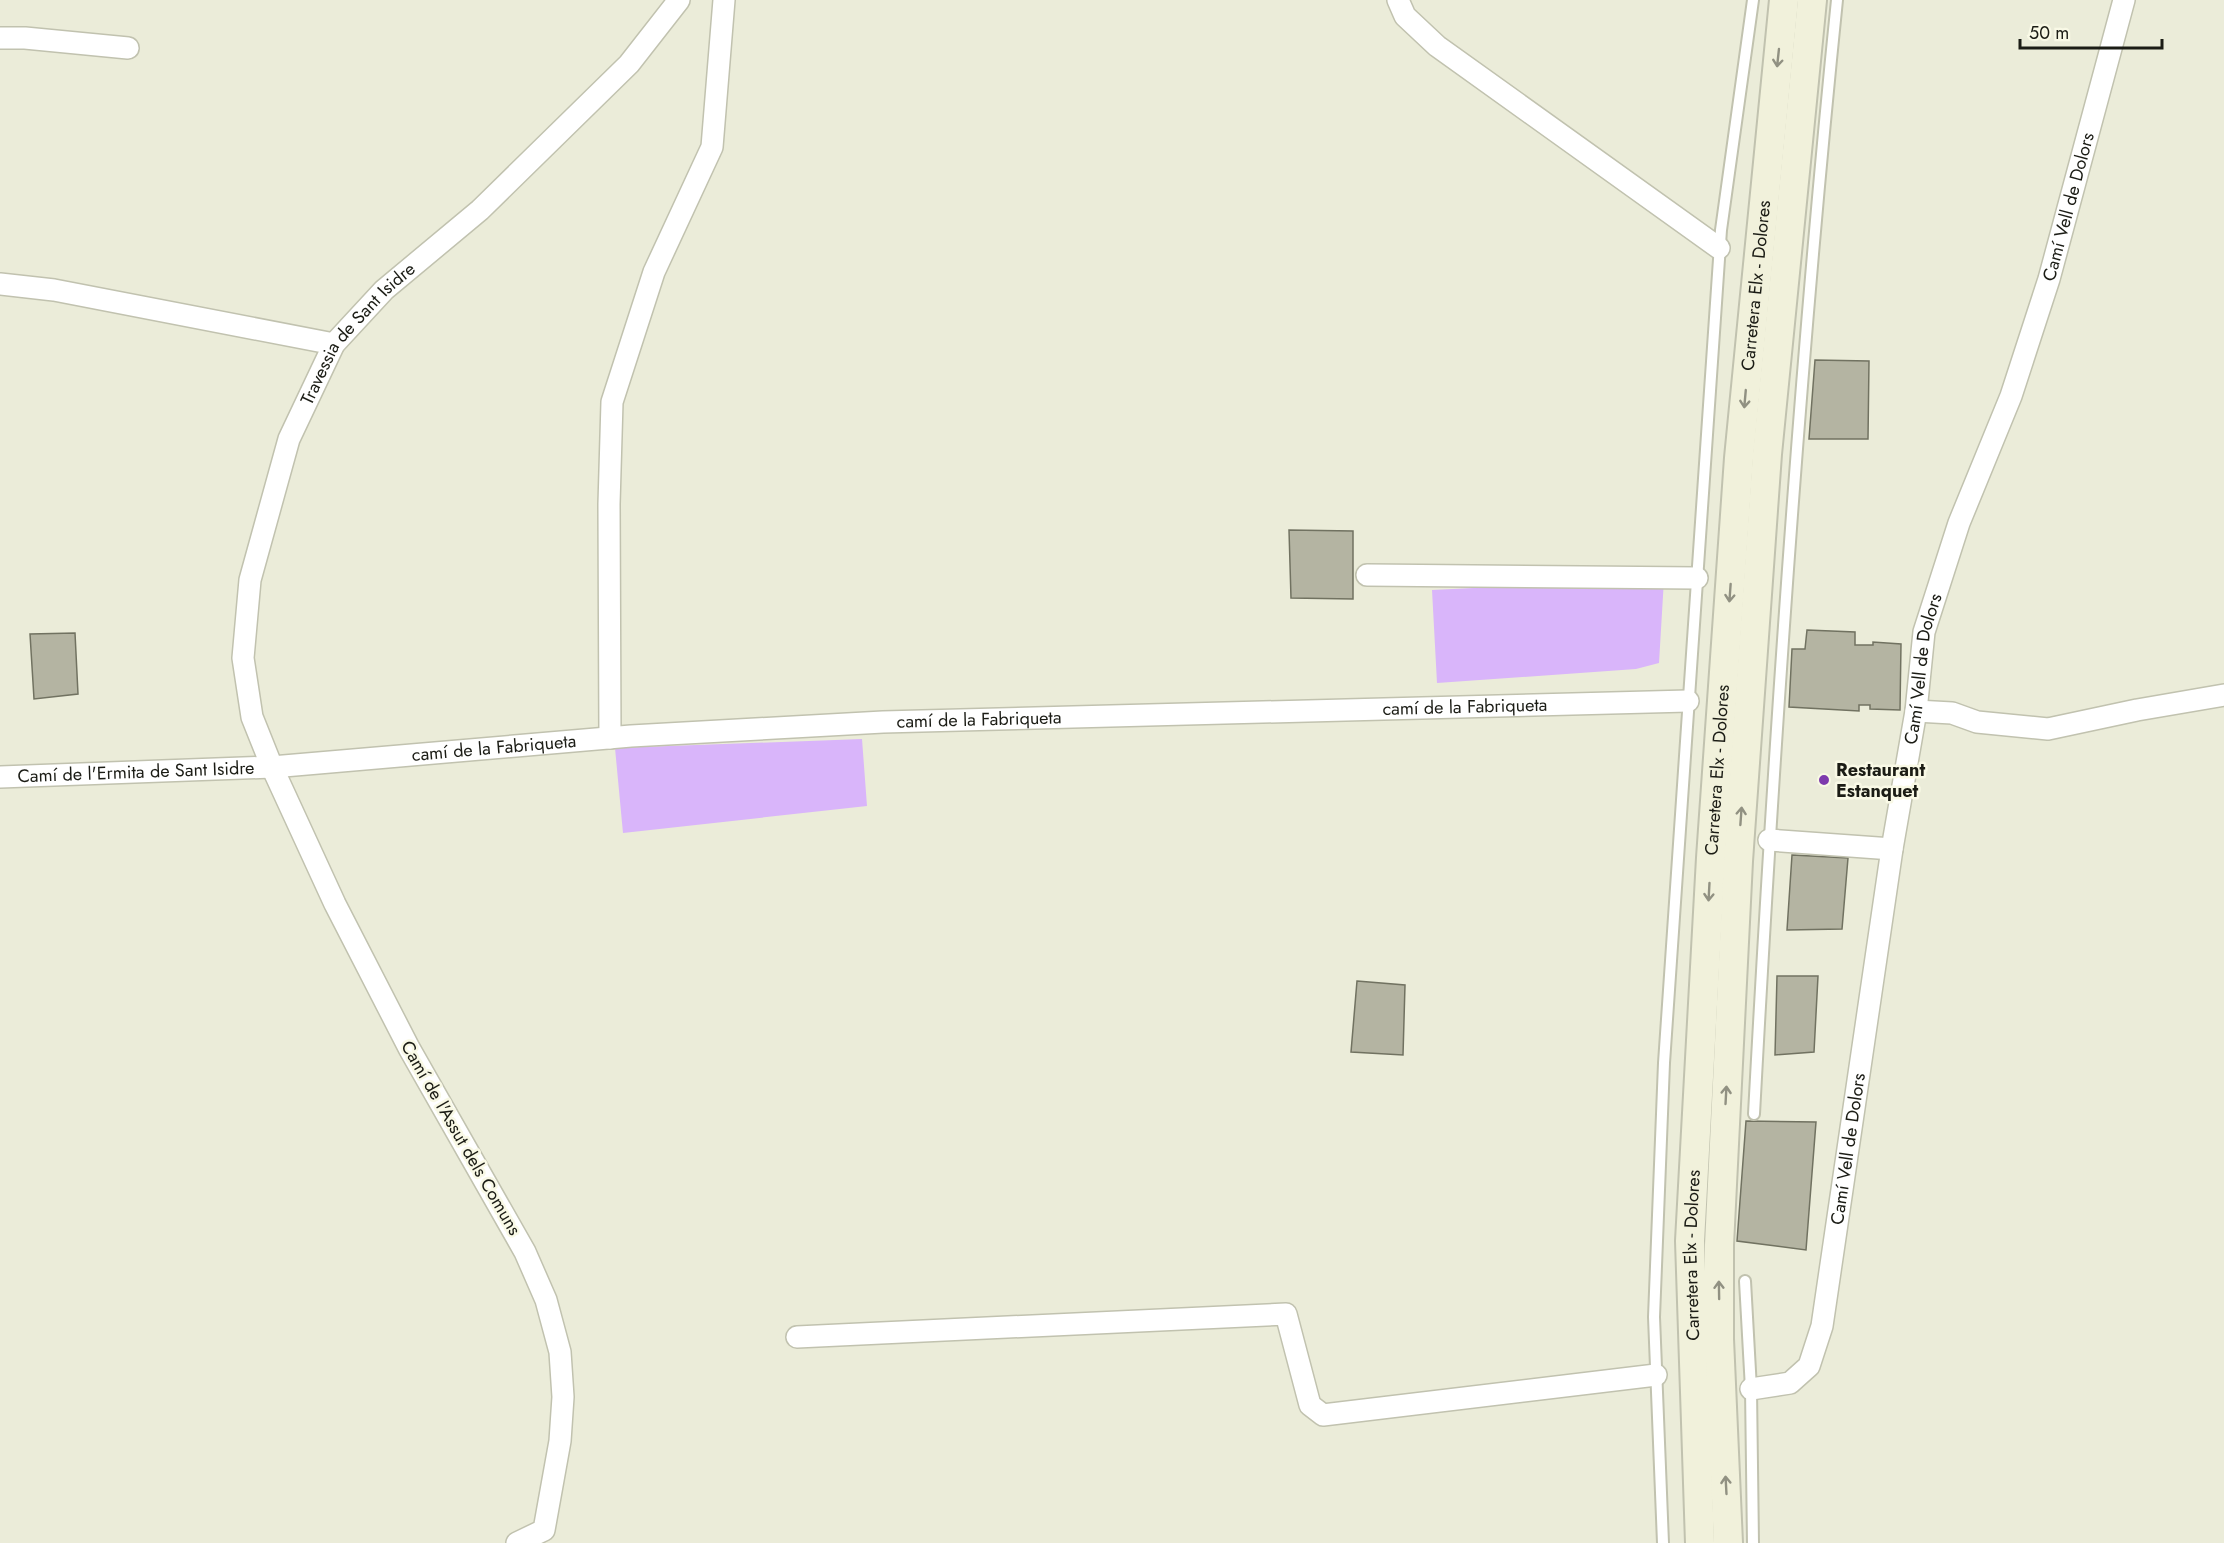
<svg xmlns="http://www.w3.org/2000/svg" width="2224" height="1543" font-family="Jost,sans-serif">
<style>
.green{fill:#d9b5fa}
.building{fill:#b4b4a2;stroke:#717261;stroke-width:1.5}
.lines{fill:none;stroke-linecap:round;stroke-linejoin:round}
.lane-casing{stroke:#c1c2af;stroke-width:14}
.street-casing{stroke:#c1c2af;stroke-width:24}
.secondary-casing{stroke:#c1c2af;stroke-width:32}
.lane{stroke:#fff;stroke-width:10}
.street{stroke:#fff;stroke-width:21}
.secondary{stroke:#f1f1db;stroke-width:28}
.oneway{stroke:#919182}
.poi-dot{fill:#7d3aad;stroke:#f9f9e6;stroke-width:2}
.labels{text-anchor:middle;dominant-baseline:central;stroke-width:5;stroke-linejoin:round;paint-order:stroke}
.street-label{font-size:18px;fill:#1b1c15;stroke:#f9f9e6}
.poi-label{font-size:18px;font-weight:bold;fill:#1b1c15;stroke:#f9f9e6;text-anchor:start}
</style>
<rect width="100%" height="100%" fill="#ebecd9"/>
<path class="green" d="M 1664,579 L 1659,663 L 1636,669 L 1437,683 L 1432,590 Z
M 862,739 L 867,806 L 623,833 L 615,748 Z"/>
<path class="building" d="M 1815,360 L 1869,361 L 1868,439 L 1809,439 Z
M 1289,530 L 1353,531 L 1353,599 L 1291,598 Z
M 1807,630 L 1855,632 L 1855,645 L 1873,645 L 1873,642 L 1901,644 L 1900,710 L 1870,709 L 1870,705 L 1859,705 L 1859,711 L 1789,707 L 1792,649 L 1805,649 Z
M 75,633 L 78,694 L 34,699 L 30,634 Z
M 1792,855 L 1848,858 L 1842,929 L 1787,930 Z
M 1777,976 L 1818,976 L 1814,1052 L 1775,1055 Z
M 1357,981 L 1405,985 L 1403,1055 L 1351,1052 Z
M 1746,1121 L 1816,1122 L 1806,1250 L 1737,1241 Z"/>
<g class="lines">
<defs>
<path id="lane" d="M 1754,1114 C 1774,742 1799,370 1837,0
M 1745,1281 L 1751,1389 L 1753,1543
M 1663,1543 L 1654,1317 L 1664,1063 L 1721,230 L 1753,0"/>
<g id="street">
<path d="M 1398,0 L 1405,16 L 1437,46 L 1719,248"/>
<path d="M 0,38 L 25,38 L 128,48"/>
<path d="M 0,284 L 54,290 L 334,344"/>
<path d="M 1367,575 L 1697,578"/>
<path d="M 1916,711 L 1952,713 L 1977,722 L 2048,729 L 2137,710 L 2224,695"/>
<path d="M 610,738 L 609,504 L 612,402 L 654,272 L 712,147 L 724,0"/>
<path id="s1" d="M 0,777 L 272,767 L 631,736 L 883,722 L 1688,701"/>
<path d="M 1769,840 L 1892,849"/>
<path d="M 797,1337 L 1286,1314 L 1310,1405 L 1323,1415 L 1656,1375"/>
<path id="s2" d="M 1751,1389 L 1790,1383 L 1809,1366 L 1822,1326 L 1892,849 L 1916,711 L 1924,632 L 1959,523 L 2011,396 L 2049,279 L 2124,0"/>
<path id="s3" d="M 517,1543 L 544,1530 L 560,1441 L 563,1397 L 560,1352 L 546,1300 L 525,1252 L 409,1048 L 335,904 L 272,767 L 252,717 L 243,658 L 250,580 L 289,439 L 334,344 L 384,290 L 480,210 L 629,64 L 679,0"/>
</g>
<g id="secondary">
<path id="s4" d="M 1700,1543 L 1690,1241 L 1711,858 L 1739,458 L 1784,0"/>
<path d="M 1728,1543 L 1719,1339 L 1719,1245 L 1738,861 L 1767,454 L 1812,0"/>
</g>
</defs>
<use href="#lane" class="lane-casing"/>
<use href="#street" class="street-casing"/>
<use href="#secondary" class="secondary-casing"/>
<use href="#lane" class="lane"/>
<use href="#street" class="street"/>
<use href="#secondary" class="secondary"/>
</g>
<defs><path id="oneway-shaft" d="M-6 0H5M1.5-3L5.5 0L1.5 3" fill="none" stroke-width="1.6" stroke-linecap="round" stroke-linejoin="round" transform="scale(1.5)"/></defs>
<g class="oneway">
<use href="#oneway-shaft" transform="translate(1778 58) rotate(96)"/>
<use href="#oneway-shaft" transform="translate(1745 399) rotate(95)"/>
<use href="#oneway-shaft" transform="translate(1730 593) rotate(94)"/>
<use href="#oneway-shaft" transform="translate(1741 816) rotate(-86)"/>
<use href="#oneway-shaft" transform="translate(1709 892) rotate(93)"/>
<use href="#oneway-shaft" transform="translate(1726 1095) rotate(-87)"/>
<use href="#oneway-shaft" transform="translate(1719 1290) rotate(-91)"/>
<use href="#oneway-shaft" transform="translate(1726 1485) rotate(-93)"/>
</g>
<circle class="poi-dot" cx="1824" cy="780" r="6"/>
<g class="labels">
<g class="street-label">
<text stroke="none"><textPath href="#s2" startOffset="1258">Camí Vell de Dolors</textPath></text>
<text stroke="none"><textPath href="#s4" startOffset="1260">Carretera Elx - Dolores</textPath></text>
<text stroke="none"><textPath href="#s3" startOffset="1329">Travessia de Sant Isidre</textPath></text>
<text stroke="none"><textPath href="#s2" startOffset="772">Camí Vell de Dolors</textPath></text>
<text stroke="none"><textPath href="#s1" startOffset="1467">camí de la Fabriqueta</textPath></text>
<text stroke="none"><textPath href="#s1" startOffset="981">camí de la Fabriqueta</textPath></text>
<text stroke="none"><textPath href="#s1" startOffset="495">camí de la Fabriqueta</textPath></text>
<text stroke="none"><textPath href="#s4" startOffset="774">Carretera Elx - Dolores</textPath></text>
<text stroke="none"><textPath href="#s1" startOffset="136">Camí de l'Ermita de Sant Isidre</textPath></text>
<text transform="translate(461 1138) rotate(60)">Camí de l'Assut dels Comuns</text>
<text stroke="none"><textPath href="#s2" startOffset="286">Camí Vell de Dolors</textPath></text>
<text stroke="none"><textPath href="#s4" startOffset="288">Carretera Elx - Dolores</textPath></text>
</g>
<g class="poi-label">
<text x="1836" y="770">Restaurant<tspan x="1836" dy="21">Estanquet</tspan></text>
</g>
</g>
<path d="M2020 39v9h142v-9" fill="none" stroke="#1b1c15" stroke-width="3"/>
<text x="2029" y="39" font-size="18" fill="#1b1c15" stroke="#f9f9e6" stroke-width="4.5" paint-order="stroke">50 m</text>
</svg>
